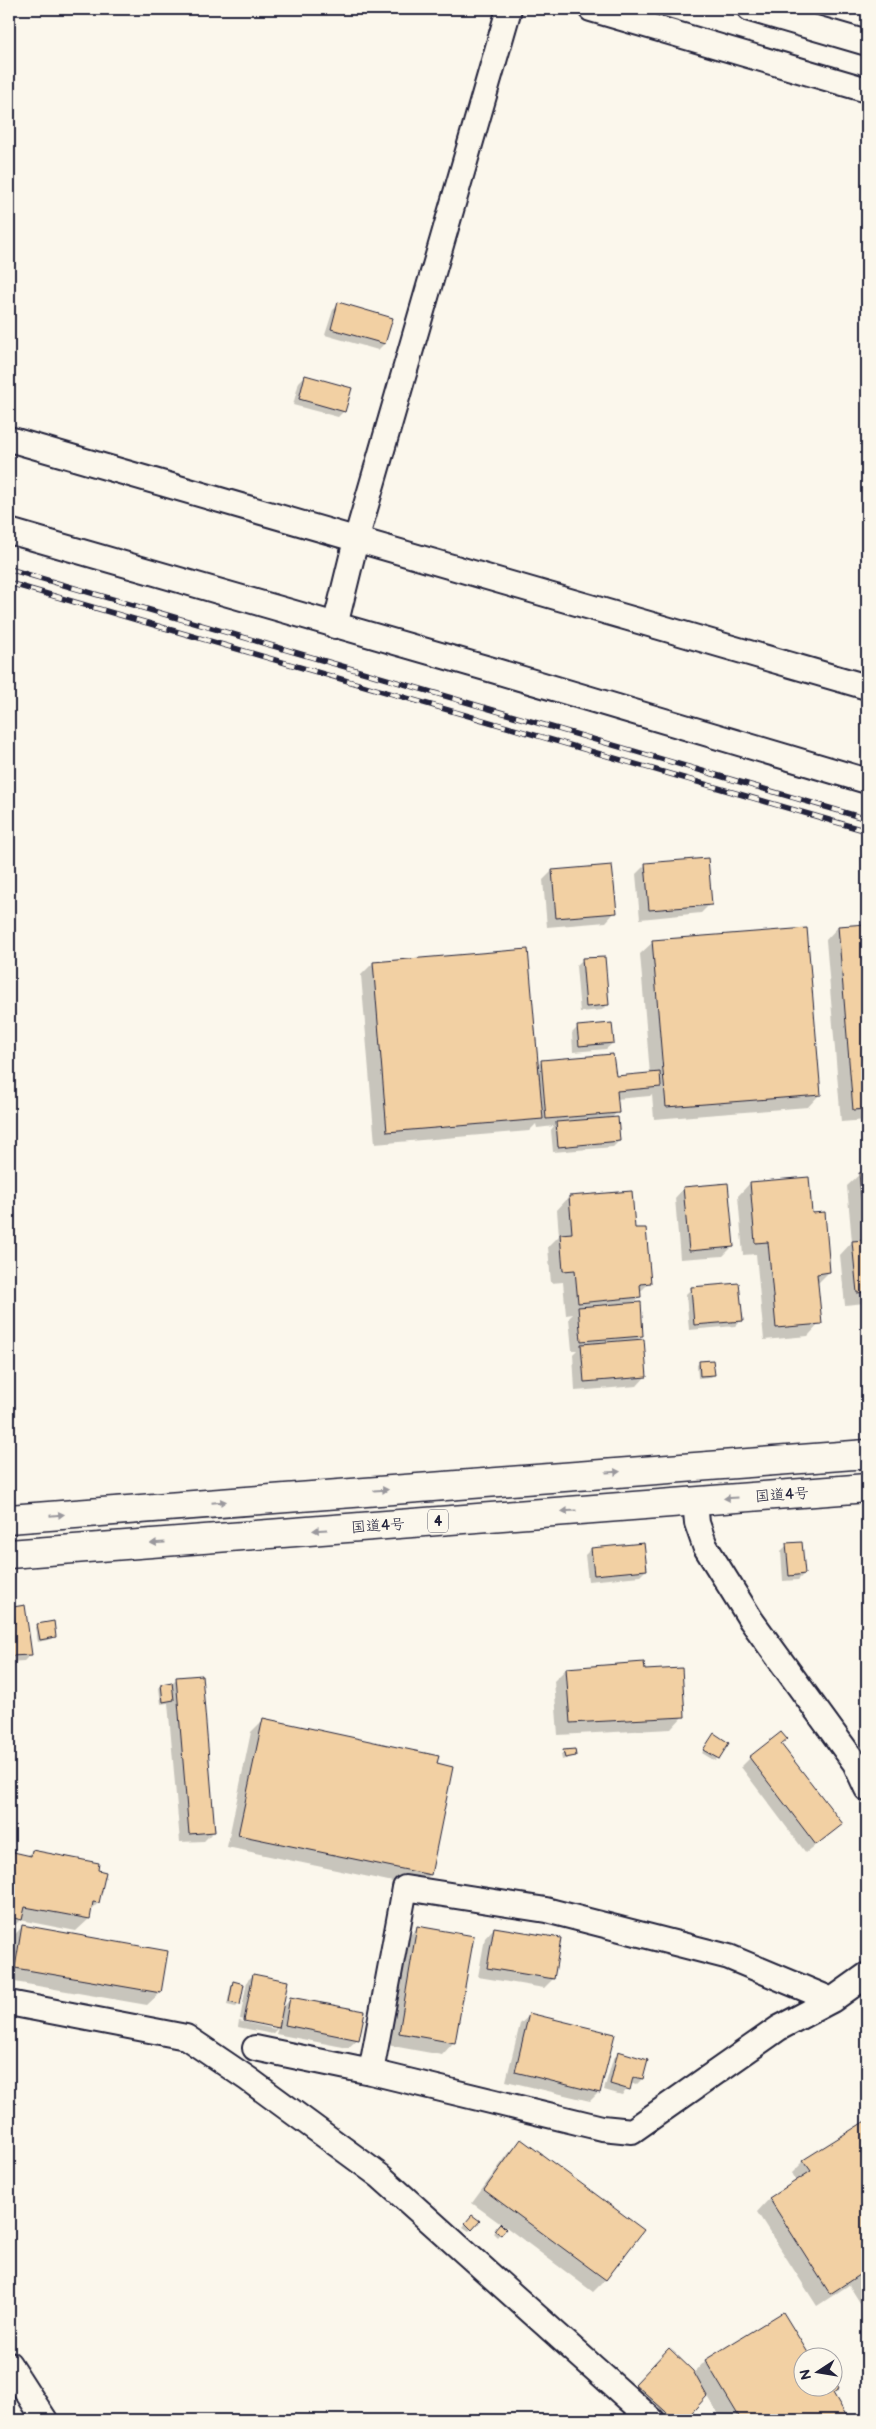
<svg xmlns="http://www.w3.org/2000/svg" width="876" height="2429" font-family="'Balsamiq Sans','Klee One',sans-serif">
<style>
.shadow{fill:#0003}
.building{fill:#f2d0a3;stroke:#22223b}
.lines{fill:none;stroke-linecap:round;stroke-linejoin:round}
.minor-casing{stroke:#22223b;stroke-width:28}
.trunk-casing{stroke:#22223b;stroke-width:31}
.minor{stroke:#fbf7ec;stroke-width:24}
.trunk{stroke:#fbf7ec;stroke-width:28}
.rail-casing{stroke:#22223b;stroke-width:5.5}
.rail{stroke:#fbf7ec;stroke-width:4;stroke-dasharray:11;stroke-linecap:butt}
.oneway{fill:#99979c}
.labels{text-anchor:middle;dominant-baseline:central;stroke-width:5;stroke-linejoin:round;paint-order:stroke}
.shield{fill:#fbf7ec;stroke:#636270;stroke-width:1}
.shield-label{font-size:14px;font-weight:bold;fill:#22223b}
.street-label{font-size:15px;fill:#22223b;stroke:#fbf7ec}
</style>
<rect width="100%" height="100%" fill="#fbf7ec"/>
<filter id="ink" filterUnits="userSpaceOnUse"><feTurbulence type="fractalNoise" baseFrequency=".02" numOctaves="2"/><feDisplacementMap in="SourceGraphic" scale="10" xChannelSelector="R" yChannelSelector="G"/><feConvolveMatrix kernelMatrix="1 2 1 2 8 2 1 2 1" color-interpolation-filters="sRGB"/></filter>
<g filter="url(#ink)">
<path class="shadow" d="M 339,304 L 384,344 L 378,350 L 325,335 L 333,310 Z
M 305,376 L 344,411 L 338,417 L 293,405 L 299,382 Z
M 646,864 L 710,904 L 701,913 L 640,919 L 636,874 Z
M 552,871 L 615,912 L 606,922 L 547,927 L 543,880 Z
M 867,925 L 867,1120 L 841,1122 L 826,940 L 838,927 Z
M 653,942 L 820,1094 L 808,1107 L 654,1119 L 652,1094 L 650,1096 L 616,1099 L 617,1112 L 611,1119 L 619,1141 L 613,1147 L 553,1152 L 551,1130 L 554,1126 L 537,1128 L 536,1124 L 529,1131 L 375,1144 L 361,975 L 373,963 L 537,1066 L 541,1062 L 614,1077 L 650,1074 L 640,954 Z
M 582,960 L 608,1004 L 602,1010 L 580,1012 L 576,966 Z
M 578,1027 L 613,1043 L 606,1049 L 573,1052 L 572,1033 Z
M 867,1173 L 867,1326 L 864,1326 L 863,1306 L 865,1303 L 845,1305 L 840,1255 L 852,1242 L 847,1186 L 860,1174 Z
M 750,1183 L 811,1214 L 829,1272 L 817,1284 L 820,1323 L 808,1336 L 764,1340 L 756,1254 L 743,1255 L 738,1196 Z
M 684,1188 L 733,1246 L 723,1256 L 680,1259 L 675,1198 Z
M 569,1197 L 634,1230 L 650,1282 L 640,1292 L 640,1297 L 633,1304 L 642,1335 L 637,1340 L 646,1376 L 637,1386 L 575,1391 L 573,1354 L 577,1350 L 572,1350 L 569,1318 L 573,1314 L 566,1315 L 563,1282 L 551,1283 L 548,1247 L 559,1236 L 557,1210 Z
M 692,1288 L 741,1320 L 735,1326 L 689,1330 L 686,1294 Z
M 700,1362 L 714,1374 L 711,1377 L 698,1378 L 697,1365 Z
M 787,1545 L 804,1574 L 798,1580 L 783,1581 L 781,1551 Z
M 591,1549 L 646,1570 L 640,1576 L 588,1581 L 585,1555 Z
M 14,1608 L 30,1655 L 24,1661 L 9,1662 L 9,1613 Z
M 38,1625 L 55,1636 L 52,1639 L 38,1642 L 35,1628 Z
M 566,1669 L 683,1716 L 671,1729 L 558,1735 L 554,1681 Z
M 177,1678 L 214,1831 L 204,1841 L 180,1842 L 168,1703 L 161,1704 L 159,1688 L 162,1685 L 171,1684 Z
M 263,1720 L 452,1768 L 430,1875 L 417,1887 L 227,1847 L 251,1732 Z
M 712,1738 L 728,1743 L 715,1761 L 702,1753 Z
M 780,1745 L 841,1824 L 806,1853 L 741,1767 L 750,1758 Z
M 564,1752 L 575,1756 L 562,1760 L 561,1754 Z
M 32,1851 L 98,1903 L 90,1911 L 89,1919 L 76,1931 L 20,1920 L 9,1931 L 9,1853 L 27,1856 Z
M 23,1926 L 167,1952 L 160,1993 L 147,2005 L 9,1981 L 10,1939 Z
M 418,1927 L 454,2042 L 442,2055 L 387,2045 L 405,1940 Z
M 494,1928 L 553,1979 L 544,1988 L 478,1977 L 485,1938 Z
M 253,1975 L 282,2008 L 291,1999 L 358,2039 L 348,2048 L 276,2034 L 278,2028 L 272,2034 L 238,2027 L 239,2021 L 275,2029 L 275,2026 L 240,2019 L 247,1981 Z
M 234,1983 L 239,2004 L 236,2007 L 227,2005 L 231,1986 Z
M 530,2015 L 599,2092 L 590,2101 L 506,2081 L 520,2024 Z
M 619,2053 L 647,2060 L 642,2079 L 636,2085 L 630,2083 L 622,2095 L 604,2090 L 613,2059 Z
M 867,2121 L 867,2314 L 849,2285 L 817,2306 L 757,2212 L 769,2199 L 797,2182 L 792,2173 L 804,2161 Z
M 521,2141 L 642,2230 L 605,2280 L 593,2292 L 506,2227 L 497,2237 L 493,2233 L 501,2224 L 472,2203 L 509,2153 Z
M 472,2216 L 478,2221 L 469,2231 L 463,2227 Z
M 783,2314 L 809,2356 L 804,2356 L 804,2386 L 834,2386 L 834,2383 L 838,2389 L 832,2395 L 848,2420 L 722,2420 L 706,2395 L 683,2420 L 655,2420 L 627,2394 L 660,2359 L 693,2374 L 705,2361 Z"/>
<path class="building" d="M 338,302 L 393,318 L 385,344 L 331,329 Z
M 305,375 L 352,388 L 345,412 L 299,399 Z
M 708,858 L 712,905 L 649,910 L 645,863 Z
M 612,865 L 617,913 L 556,918 L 552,870 Z
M 867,924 L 867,1109 L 853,1110 L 838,926 Z
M 807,928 L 821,1095 L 666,1107 L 652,940 Z
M 528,949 L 543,1119 L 387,1132 L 373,962 Z
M 605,957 L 609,1005 L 586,1007 L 582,958 Z
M 612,1023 L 614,1043 L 579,1046 L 577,1026 Z
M 613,1054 L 616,1076 L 660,1072 L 661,1087 L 617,1091 L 619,1113 L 546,1119 L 541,1060 Z
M 618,1117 L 620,1141 L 558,1147 L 556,1122 Z
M 867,1172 L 867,1292 L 857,1293 L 852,1241 L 865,1240 L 859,1173 Z
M 809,1177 L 812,1213 L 825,1212 L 830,1272 L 817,1274 L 822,1324 L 776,1328 L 768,1242 L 755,1243 L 750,1182 Z
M 728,1183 L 734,1247 L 689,1251 L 683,1187 Z
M 632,1191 L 635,1228 L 646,1228 L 651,1283 L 640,1284 L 641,1297 L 578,1303 L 575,1270 L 563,1271 L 560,1234 L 572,1233 L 569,1196 Z
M 739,1283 L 743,1321 L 694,1325 L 691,1287 Z
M 641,1302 L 643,1336 L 581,1341 L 578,1307 Z
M 644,1339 L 647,1377 L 584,1382 L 581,1344 Z
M 713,1360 L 715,1375 L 700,1376 L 699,1361 Z
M 802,1542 L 805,1574 L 789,1576 L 786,1543 Z
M 644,1543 L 647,1570 L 594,1575 L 591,1548 Z
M 25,1605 L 32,1655 L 9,1656 L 9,1623 L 15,1623 L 13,1607 Z
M 54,1621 L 56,1637 L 40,1640 L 37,1624 Z
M 644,1662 L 645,1670 L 682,1668 L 685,1717 L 570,1723 L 566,1668 Z
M 202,1675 L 215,1832 L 189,1834 L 176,1677 Z
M 172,1682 L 174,1700 L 163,1702 L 161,1684 Z
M 263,1718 L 439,1756 L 437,1763 L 453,1767 L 431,1875 L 238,1835 Z
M 781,1732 L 787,1739 L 781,1744 L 843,1824 L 816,1845 L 749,1757 Z
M 714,1733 L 729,1743 L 719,1759 L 703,1750 Z
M 575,1749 L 576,1756 L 565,1758 L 563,1750 Z
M 32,1850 L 99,1863 L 98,1870 L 106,1872 L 99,1903 L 93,1902 L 90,1919 L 25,1907 L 22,1920 L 9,1917 L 9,1851 L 31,1856 Z
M 22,1925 L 168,1951 L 161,1993 L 15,1968 Z
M 417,1926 L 474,1936 L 455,2043 L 399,2033 Z
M 494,1927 L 561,1938 L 554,1979 L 487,1968 Z
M 253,1974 L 288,1981 L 279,2028 L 244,2021 Z
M 233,1981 L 244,1984 L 240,2005 L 229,2002 Z
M 290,1997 L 365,2011 L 359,2040 L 285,2025 Z
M 529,2013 L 615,2034 L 600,2093 L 515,2072 Z
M 618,2051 L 648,2060 L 643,2079 L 633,2077 L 630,2090 L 610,2084 Z
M 867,2120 L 867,2282 L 862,2273 L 830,2294 L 769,2198 L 811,2171 L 803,2160 Z
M 521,2139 L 644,2230 L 606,2280 L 484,2190 Z
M 472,2215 L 480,2221 L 472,2230 L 465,2223 Z
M 500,2223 L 506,2229 L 501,2235 L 494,2230 Z
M 783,2312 L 810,2356 L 804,2356 L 804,2386 L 834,2386 L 834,2380 L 839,2389 L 833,2393 L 849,2420 L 741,2420 L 705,2360 Z
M 669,2348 L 693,2371 L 707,2396 L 685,2420 L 675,2420 L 635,2384 Z"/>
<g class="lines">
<defs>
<path id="minor" d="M 591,9 L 867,90
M 750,9 L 867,43
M 9,439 L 867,687
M 9,531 L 496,671 L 867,781
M 335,626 L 356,540 L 509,9
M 695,1501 L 697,1523 L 705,1546 L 751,1620 L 855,1763 L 867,1789
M 9,2003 L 186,2037 L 248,2079 L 380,2176 L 652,2420
M 255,2048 L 371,2072 L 602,2128 L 632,2131 L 779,2028 L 832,2000 L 867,1975
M 371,2072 L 405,1888 L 546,1910 L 729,1957 L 832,2000
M 9,2364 L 45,2420"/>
<path id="trunk" d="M 9,1519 L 867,1454
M 9,1554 L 867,1488"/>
</defs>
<use href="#minor" class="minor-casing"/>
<use href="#trunk" class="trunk-casing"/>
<use href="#minor" class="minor"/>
<use href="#trunk" class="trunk"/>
<defs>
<path id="rail" d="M 9,569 L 867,819
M 9,583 L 867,831"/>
</defs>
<use href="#rail" class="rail-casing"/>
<use href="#rail" class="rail"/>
</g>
<defs><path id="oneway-solid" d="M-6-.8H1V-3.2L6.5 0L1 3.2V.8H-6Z" transform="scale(1.25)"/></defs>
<g class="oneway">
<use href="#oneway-solid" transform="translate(613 1472) rotate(-4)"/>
<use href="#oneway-solid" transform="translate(381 1490) rotate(-4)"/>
<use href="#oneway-solid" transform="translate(731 1498) rotate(176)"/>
<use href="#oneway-solid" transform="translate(219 1502) rotate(-5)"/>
<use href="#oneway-solid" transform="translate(569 1511) rotate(176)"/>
<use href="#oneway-solid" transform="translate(57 1515) rotate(-5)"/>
<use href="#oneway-solid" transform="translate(320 1530) rotate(176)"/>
<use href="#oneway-solid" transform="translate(158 1543) rotate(176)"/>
</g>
</g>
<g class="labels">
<rect class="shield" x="428" y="1509.5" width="20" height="23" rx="4"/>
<g class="shield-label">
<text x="438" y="1521">4</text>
</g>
<g class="street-label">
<text transform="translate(782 1495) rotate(-4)">国道4号</text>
<text transform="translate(378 1526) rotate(-4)">国道4号</text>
</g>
</g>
<rect width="876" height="2429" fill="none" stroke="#fbf7ec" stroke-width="30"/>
<rect x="15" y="15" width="846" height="2399" fill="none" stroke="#22223b" stroke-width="2" filter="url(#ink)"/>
<g transform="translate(818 2372) rotate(258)"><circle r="24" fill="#fbf7ec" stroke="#a4a2a5"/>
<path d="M0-4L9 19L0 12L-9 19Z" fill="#22223b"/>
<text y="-8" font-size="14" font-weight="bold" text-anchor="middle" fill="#22223b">N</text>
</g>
</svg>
